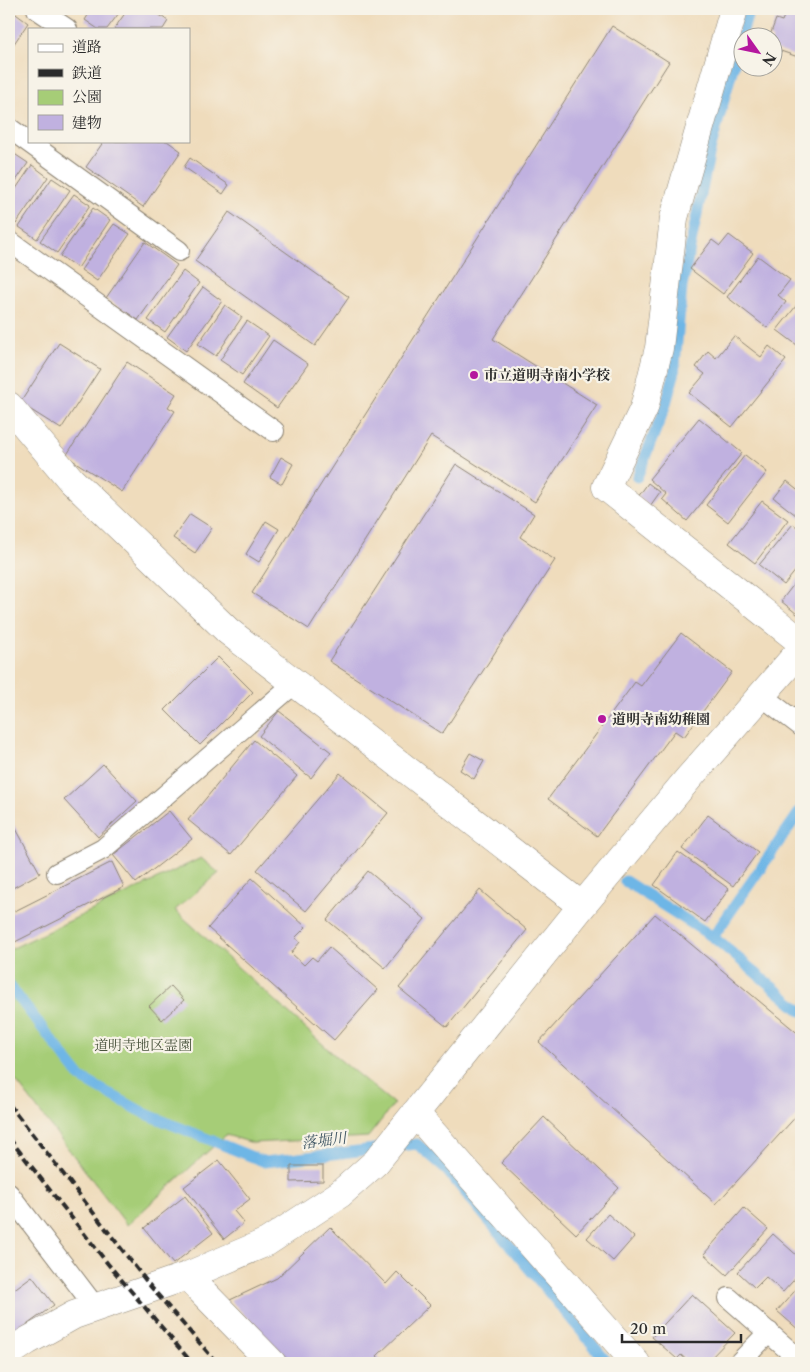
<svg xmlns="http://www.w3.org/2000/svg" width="810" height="1372" font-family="'Libre Caslon Text','Noto Serif JP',serif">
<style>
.green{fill:#a6cd77;stroke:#687c51}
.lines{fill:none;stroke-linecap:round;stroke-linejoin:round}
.stream{stroke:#6eb6e6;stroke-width:11}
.building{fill:#c0b1e0}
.lane-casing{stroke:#8d8474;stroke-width:22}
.street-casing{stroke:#8d8474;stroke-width:29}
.lane{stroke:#fff;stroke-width:20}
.street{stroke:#fff;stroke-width:28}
.rail{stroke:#2b2b2b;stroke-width:4;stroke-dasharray:8 4;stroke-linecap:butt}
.poi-dot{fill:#b5179e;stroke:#f7f3e8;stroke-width:2}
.labels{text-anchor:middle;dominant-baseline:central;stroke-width:4.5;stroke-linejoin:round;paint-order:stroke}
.poi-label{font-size:14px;font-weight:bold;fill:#2b2b2b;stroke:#f7f3e8;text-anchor:start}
.park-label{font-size:14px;fill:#4a543e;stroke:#f7f3e8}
.water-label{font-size:15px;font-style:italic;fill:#3f5563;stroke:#f7f3e8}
</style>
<rect width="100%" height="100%" fill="#f7f3e8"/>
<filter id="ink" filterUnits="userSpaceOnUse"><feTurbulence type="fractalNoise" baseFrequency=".02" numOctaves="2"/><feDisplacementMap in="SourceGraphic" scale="10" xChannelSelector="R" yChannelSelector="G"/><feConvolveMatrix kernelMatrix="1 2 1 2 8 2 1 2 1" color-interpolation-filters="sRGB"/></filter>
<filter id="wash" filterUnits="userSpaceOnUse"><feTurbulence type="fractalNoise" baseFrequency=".0096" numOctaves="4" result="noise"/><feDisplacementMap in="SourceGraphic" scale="20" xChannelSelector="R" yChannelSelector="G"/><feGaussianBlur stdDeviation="1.12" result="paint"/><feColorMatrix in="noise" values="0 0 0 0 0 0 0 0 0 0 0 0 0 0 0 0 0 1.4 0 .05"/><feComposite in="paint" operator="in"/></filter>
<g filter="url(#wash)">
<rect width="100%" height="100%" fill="#efdcbc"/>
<path class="green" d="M 201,858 L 219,873 L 175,910 L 339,1059 L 394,1104 L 368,1137 L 253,1143 L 226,1135 L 127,1225 L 9,1072 L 9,950 Z"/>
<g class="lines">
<path class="stream" d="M 637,477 L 665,407 L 674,375 L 682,287 L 710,151 L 749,9
M 625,881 L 713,937 L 801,1011
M 713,937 L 801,810
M 9,985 L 81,1078 L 146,1114 L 265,1162 L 417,1144 L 443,1166 L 608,1363"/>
</g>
<g id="blocks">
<path class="building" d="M 9,9 L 28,23 L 9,51 Z
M 92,9 L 122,9 L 107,29 L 98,29 L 85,20 Z
M 128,9 L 151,9 L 168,21 L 163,29 L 114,29 Z
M 787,9 L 801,9 L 801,58 L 772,48 L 772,38 L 769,38 L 776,19 L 782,21 Z
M 612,26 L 669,62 L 493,339 L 597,405 L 535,502 L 431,436 L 309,629 L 252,593 Z
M 104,141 L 167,141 L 181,151 L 143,207 L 86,167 Z
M 10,151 L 28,163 L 9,191 L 9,154 Z
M 190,158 L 229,185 L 223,194 L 184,167 Z
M 32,165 L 48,177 L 16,224 L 9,219 L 9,199 Z
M 52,178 L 70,190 L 37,239 L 19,227 Z
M 74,194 L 90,205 L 57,253 L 40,241 Z
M 93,208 L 110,220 L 78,268 L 60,256 Z
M 229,212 L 349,297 L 315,346 L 195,261 Z
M 114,224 L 130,234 L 97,281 L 81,270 Z
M 729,235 L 753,253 L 723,294 L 690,269 L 712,240 L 720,246 Z
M 145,242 L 177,265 L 138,320 L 106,298 Z
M 758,256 L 790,280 L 778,295 L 786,302 L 767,328 L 727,297 Z
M 183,271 L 199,283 L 165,332 L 148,320 Z
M 203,287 L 222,301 L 186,351 L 167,337 Z
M 800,301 L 801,302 L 801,348 L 777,330 Z
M 225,305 L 242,317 L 216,356 L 198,344 Z
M 247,321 L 269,336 L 242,375 L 220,360 Z
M 734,336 L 761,357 L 769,346 L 786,360 L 732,427 L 689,393 L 705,374 L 696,367 L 708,351 L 716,358 Z
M 273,340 L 308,364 L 277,408 L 243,384 Z
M 59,343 L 100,369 L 61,429 L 20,403 Z
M 127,362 L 176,394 L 168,407 L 175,411 L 122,492 L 66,456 Z
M 699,418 L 742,453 L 687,521 L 662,499 L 666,494 L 649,479 Z
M 745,455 L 767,472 L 728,522 L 706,505 Z
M 281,457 L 293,464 L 282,484 L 270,477 Z
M 456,464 L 534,514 L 520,537 L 555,560 L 442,734 L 329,661 Z
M 787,481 L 801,492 L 801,519 L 774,498 Z
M 648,483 L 660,492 L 650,506 L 638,497 Z
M 762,501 L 788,520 L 755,563 L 729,543 Z
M 190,514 L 212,528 L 195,553 L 173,538 Z
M 266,521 L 279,529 L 259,562 L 246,554 Z
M 793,524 L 801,530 L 801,564 L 784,585 L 759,565 Z
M 801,575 L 801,614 L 797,614 L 781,601 Z
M 681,633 L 732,672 L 684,737 L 675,731 L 597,836 L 548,799 L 635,682 L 641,686 Z
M 218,657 L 253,692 L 200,745 L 165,710 Z
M 801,700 L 801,714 L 794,708 Z
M 279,711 L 331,752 L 311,778 L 259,736 Z
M 254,740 L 297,776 L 231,855 L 188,820 Z
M 470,753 L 484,761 L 474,779 L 460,770 Z
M 103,764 L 137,801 L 98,837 L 64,800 Z
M 340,773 L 388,813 L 306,911 L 257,870 Z
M 169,811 L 192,839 L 136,883 L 113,855 Z
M 708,815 L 758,852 L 733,886 L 682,849 Z
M 14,825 L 40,873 L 9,890 L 9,828 Z
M 678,852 L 729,889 L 705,922 L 654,885 Z
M 112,862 L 124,887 L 15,942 L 9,929 L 9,914 Z
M 368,871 L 425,919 L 385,968 L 327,920 Z
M 252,878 L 306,927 L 295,938 L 300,942 L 291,953 L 304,965 L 312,957 L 317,961 L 329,947 L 378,990 L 334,1040 L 208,928 Z
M 480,890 L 527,930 L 447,1027 L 399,988 Z
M 655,914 L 801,1036 L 801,1111 L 716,1204 L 539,1042 Z
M 171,986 L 184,1000 L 162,1020 L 149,1006 Z
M 544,1117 L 619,1188 L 576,1234 L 501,1163 Z
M 219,1160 L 250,1199 L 234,1211 L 244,1223 L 224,1239 L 184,1187 Z
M 291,1166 L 323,1166 L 323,1181 L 291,1182 Z
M 185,1196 L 213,1233 L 173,1264 L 144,1228 Z
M 744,1208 L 768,1229 L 727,1275 L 704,1254 Z
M 608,1214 L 634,1237 L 613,1261 L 587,1238 Z
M 330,1227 L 386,1284 L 397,1272 L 430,1305 L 377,1356 L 384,1363 L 291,1363 L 230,1300 L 277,1278 Z
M 773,1234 L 801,1259 L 801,1272 L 783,1292 L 766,1277 L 755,1288 L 738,1272 Z
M 32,1276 L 54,1305 L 9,1338 L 9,1293 Z
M 801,1284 L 801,1330 L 800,1331 L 777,1311 Z
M 692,1294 L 735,1333 L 706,1363 L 690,1363 L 681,1355 L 677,1359 L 652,1337 Z"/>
</g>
</g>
<g filter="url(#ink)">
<use href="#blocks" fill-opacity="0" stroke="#8d8474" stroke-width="1"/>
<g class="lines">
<defs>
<path id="lane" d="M 37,9 L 67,29
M 9,128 L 179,251
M 9,241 L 274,431
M 762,696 L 801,726
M 57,873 L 103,849 L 295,683
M 9,1194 L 96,1308
M 729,1298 L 801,1361
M 739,1363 L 769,1332"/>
<path id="street" d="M 734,9 L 674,218 L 659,348 L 644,408 L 606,487 L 801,642
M 9,406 L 71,480 L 228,631 L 582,906
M 415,1113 L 636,1363
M 187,1276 L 272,1363
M 9,1353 L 27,1341 L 74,1315 L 187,1276 L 267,1242 L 340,1194 L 376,1162 L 582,906 L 688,779 L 801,650"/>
</defs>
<use href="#lane" class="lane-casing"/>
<use href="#street" class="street-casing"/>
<use href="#lane" class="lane"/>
<use href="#street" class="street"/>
<path class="rail" d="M 9,1104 L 151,1287 L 217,1363
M 9,1138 L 108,1264 L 192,1363"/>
</g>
</g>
<g class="poi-dot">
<circle cx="474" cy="375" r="5"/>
<circle cx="602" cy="719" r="5"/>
</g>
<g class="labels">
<g class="poi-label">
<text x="484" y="375">市立道明寺南小学校</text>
<text x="612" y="719">道明寺南幼稚園</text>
</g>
<g class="park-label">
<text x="143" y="1045">道明寺地区霊園</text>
</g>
<g class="water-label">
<text transform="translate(324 1140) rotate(-7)">落堀川</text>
</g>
</g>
<rect width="810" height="1372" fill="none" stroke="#f7f3e8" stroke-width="30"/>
<rect x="28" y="28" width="162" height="115" fill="#f7f3e8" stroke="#a5a39c"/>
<rect x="38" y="44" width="25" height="8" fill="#ffffff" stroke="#a5a39c"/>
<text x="72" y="52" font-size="15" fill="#2b2b2b">道路</text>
<rect x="38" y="69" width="25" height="8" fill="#2b2b2b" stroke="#a5a39c"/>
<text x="72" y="78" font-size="15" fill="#2b2b2b">鉄道</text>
<rect x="38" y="90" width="25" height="15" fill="#a6cd77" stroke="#a5a39c"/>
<text x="72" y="102" font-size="15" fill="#2b2b2b">公園</text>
<rect x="38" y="115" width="25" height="15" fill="#c0b1e0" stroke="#a5a39c"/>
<text x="72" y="128" font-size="15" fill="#2b2b2b">建物</text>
<g transform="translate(758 52) rotate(123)"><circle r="24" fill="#f7f3e8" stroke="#a5a39c"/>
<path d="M0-4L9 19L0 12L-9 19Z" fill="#b5179e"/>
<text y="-8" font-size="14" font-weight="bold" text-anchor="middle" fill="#2b2b2b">N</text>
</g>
<path d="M622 1334v8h119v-8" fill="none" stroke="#2b2b2b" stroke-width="2.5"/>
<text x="630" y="1334" font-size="15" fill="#2b2b2b" stroke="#f7f3e8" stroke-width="4" paint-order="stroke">20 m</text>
</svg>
